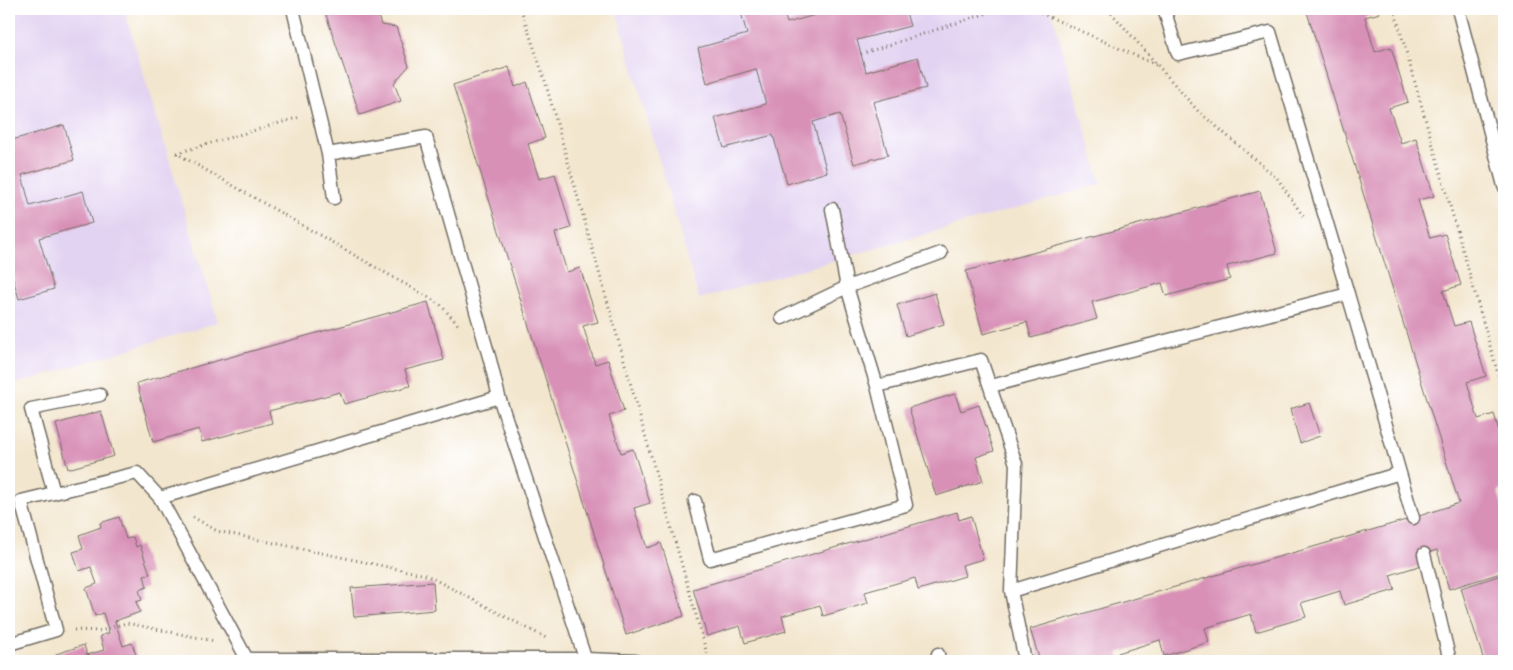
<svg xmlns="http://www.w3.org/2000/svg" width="1513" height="670" font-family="Alegreya,serif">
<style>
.built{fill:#e3d3f2}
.building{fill:#d890b7}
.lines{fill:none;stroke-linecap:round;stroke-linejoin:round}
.service-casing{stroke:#716c64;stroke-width:15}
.path{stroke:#716c64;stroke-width:3;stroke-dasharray:1 4;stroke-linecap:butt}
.service{stroke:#fff;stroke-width:12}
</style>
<rect width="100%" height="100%" fill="#fff"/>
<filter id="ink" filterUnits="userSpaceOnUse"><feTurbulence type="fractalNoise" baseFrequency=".02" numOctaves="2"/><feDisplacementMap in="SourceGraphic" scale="10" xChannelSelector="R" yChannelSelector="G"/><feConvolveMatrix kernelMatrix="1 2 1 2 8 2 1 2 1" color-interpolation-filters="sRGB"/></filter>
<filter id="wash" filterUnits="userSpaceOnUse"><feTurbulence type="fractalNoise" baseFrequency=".0096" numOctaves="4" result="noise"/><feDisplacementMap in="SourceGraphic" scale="20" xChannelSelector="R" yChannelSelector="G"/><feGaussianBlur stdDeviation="1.12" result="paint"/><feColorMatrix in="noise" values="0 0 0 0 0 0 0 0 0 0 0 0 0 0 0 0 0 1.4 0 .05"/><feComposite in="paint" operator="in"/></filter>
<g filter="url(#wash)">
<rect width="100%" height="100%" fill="#f3e6ce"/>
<path class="built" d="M 9,9 L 124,9 L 218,322 L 9,386 Z
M 616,9 L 1051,9 L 1101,184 L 699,299 Z"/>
<g id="blocks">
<path class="building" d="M 324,9 L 376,9 L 381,25 L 396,27 L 409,66 L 394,83 L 401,101 L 360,115 Z
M 740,9 L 783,9 L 787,23 L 815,15 L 813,9 L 905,9 L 910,26 L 857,40 L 866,72 L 918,57 L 926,88 L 873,102 L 888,155 L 854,164 L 840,114 L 813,122 L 827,172 L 787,184 L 773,135 L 724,148 L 715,118 L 766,104 L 756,69 L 707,83 L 698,48 L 747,34 Z
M 1306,9 L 1378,9 L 1380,13 L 1365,17 L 1375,52 L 1391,47 L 1408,102 L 1389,108 L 1401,143 L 1416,138 L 1434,196 L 1418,200 L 1430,238 L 1445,234 L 1461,285 L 1443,291 L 1454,326 L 1469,322 L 1486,376 L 1467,382 L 1478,419 L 1494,414 L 1504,448 L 1504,489 L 1498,491 L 1504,512 L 1504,572 L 1449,589 L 1437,550 L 1424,554 L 1422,565 L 1390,575 L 1395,590 L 1344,605 L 1340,591 L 1301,603 L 1306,617 L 1256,632 L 1251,614 L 1205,628 L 1209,642 L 1164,656 L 1160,640 L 1118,653 L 1121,661 L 1040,661 L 1030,629 L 1413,518 L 1459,503 Z
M 509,67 L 515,87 L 527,82 L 545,138 L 528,144 L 539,179 L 555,174 L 571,228 L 555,233 L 567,272 L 580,268 L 598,322 L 583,326 L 595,364 L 608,360 L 624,411 L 609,416 L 621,453 L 633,449 L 650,503 L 634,508 L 647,548 L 661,543 L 684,616 L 626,635 L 453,85 Z
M 64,125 L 74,160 L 22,175 L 30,206 L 83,191 L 92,223 L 39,238 L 54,289 L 19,299 L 9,265 L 9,132 L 12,140 Z
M 1260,191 L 1277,253 L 1227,266 L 1230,279 L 1166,296 L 1162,283 L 1092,302 L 1097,319 L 1031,338 L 1027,322 L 983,334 L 966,271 Z
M 935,293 L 944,324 L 906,336 L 897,305 Z
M 428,302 L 444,360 L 405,370 L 410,386 L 344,404 L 340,392 L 269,411 L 272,423 L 202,442 L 199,429 L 153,442 L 137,383 Z
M 955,394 L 961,411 L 979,405 L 994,451 L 976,457 L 983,481 L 936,496 L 909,408 Z
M 1309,403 L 1320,436 L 1300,443 L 1290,409 Z
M 101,411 L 114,456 L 68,469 L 56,424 Z
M 957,512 L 959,520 L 971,516 L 983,559 L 962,565 L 965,576 L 918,590 L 915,578 L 865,592 L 868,603 L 823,616 L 820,605 L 782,616 L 786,631 L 745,643 L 740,626 L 707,636 L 693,589 Z
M 119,517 L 126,539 L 133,537 L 136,547 L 140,545 L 150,574 L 144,575 L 147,587 L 139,590 L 142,600 L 136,602 L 140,612 L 115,621 L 123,646 L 132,643 L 138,661 L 59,661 L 56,654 L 84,645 L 87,655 L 104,650 L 100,636 L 109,633 L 103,613 L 95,616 L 86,588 L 97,584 L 91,567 L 79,571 L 73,552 L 83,549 L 79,535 L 101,527 L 100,523 Z
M 1504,574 L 1504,661 L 1484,661 L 1461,588 Z
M 433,582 L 435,610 L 354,617 L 351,588 Z"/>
</g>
</g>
<g filter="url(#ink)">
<use href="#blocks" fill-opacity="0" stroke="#716c64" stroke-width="1"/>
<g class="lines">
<defs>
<path id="service" d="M 293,9 L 328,154 L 426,137 L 490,360 L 499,397 L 586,661
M 1164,9 L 1178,54 L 1270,32 L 1348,294
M 1458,9 L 1504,186
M 328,154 L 334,198
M 782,318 L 847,287 L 832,209
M 877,386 L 847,287 L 941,253
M 991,386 L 1348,294 L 1413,518
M 54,493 L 137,473 L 160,498 L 499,397
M 160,498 L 248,661
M 695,501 L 710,559 L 906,505 L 877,386 L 981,360 L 1016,464 L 1011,591
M 1424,554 L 1450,661
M 9,644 L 56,630 L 21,501 L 54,493 L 31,409 L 100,395
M 938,654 L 939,661
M 247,659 L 586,659 L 636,661
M 1025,661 L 1011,591 L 1400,473"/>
</defs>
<use href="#service" class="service-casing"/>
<path class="path" d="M 521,9 L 545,81 L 709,661
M 1032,9 L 1156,65
M 1108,9 L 1198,111 L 1277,178 L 1305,219
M 1394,9 L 1504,395
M 861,54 L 1000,9
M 176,153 L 440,304 L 460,327
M 177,153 L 300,117
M 193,517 L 217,531 L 426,575 L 548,639
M 74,630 L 101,631 L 126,623 L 215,641"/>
<use href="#service" class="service"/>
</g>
</g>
<rect width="1513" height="670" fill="none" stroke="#fff" stroke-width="30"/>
</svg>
